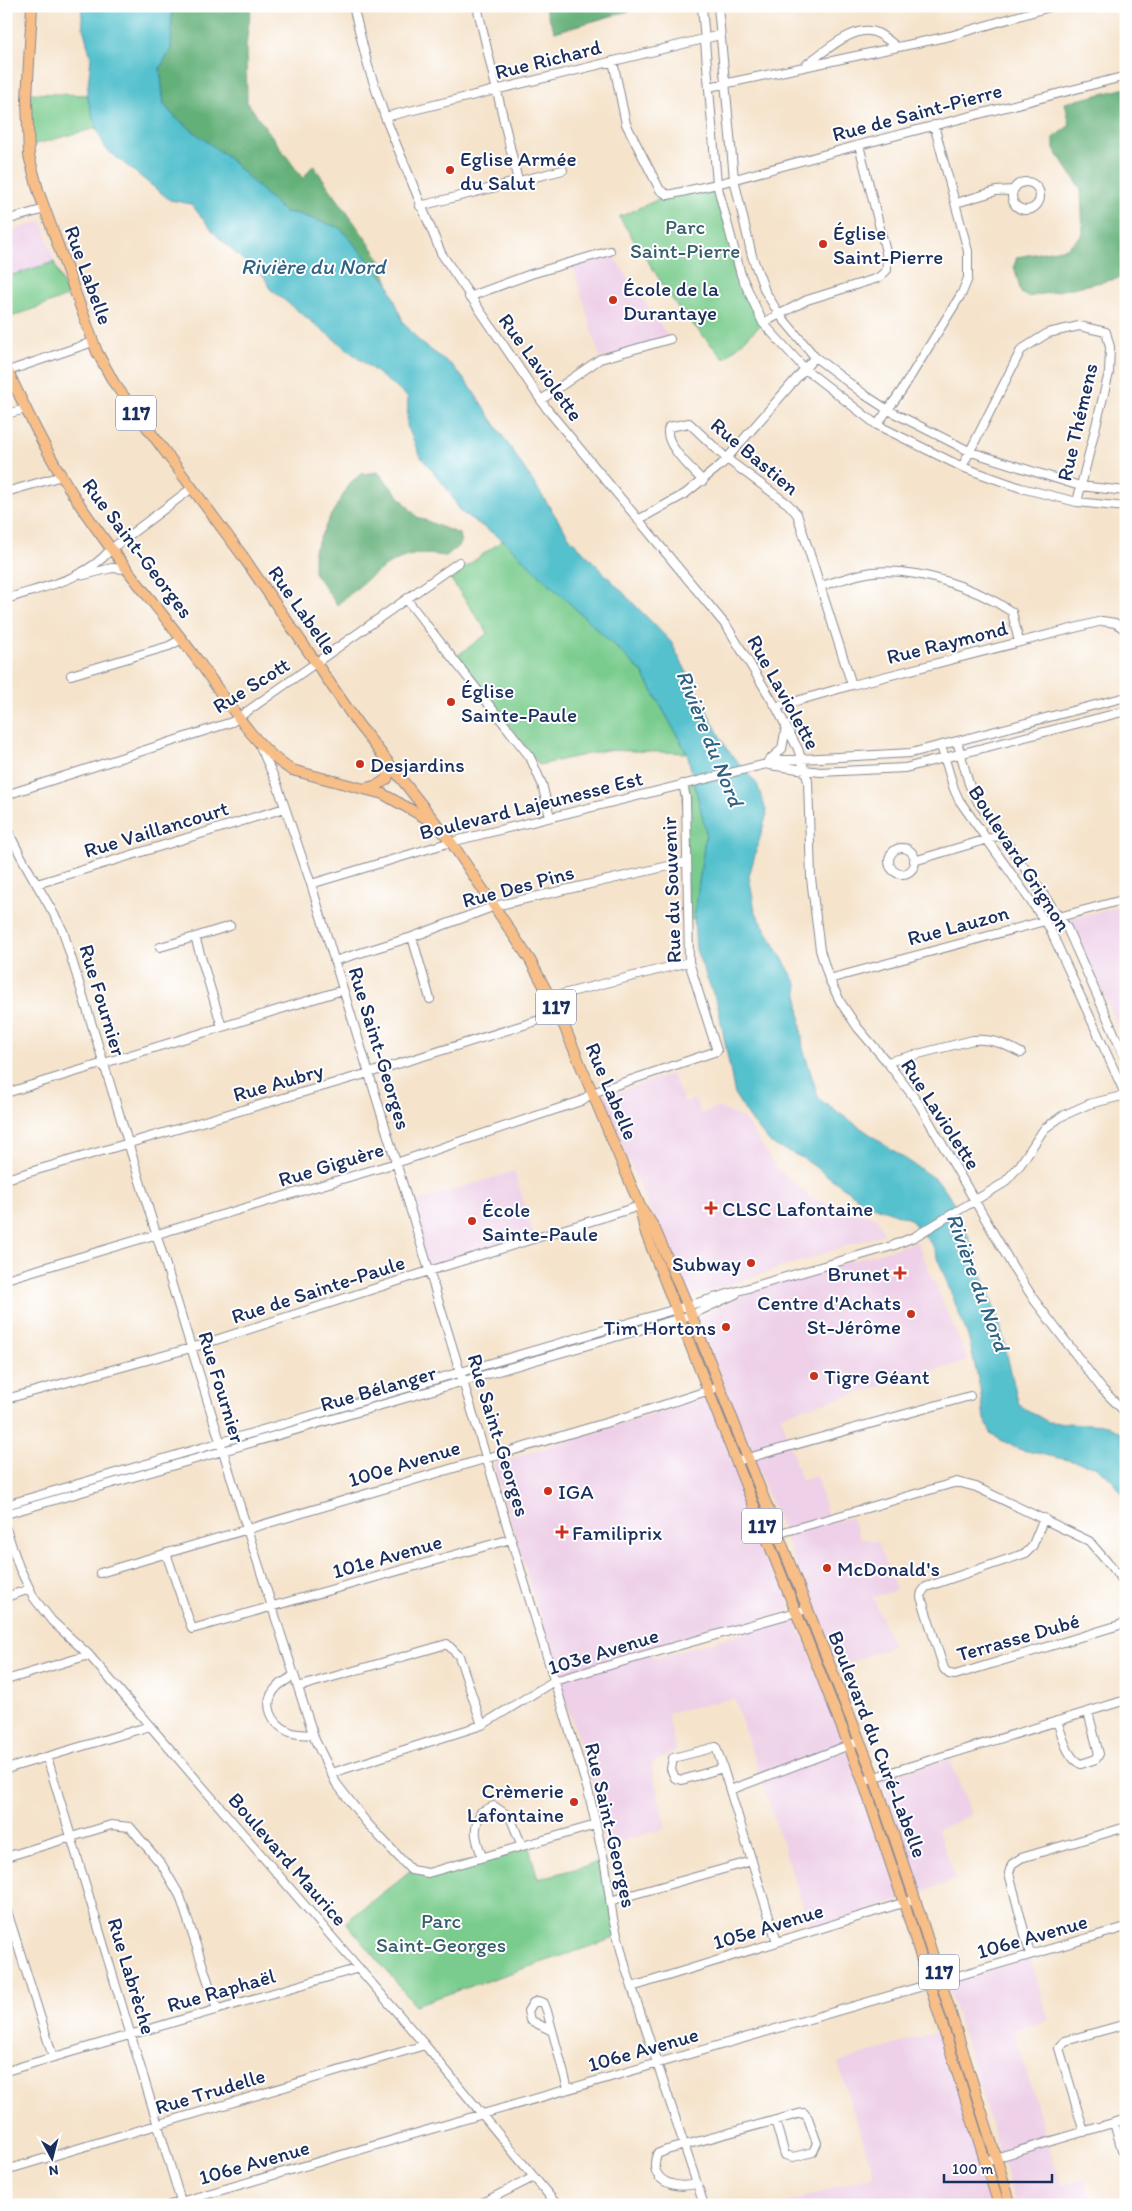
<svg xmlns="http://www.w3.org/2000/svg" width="1132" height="2211" font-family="Itim,sans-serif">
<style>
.built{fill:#eed0e8}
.green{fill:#7acc8e;stroke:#4a7e76}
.forest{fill:#63b079;stroke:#3f706c}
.water{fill:#54c1cd;stroke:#387896}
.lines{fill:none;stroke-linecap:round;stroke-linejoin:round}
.minor-casing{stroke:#888994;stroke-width:10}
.major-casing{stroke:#888994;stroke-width:12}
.minor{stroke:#fff;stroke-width:8}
.major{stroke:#f7be87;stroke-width:10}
.poi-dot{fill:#c8321e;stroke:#fff;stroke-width:2}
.labels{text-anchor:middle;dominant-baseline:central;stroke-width:4;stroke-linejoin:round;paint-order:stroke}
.shield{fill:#fff;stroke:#5f6d8e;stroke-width:1}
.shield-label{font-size:20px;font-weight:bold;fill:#1b2f5e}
.street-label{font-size:21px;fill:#1b2f5e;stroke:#fff}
.poi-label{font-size:21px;fill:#1b2f5e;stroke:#fff;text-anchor:start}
.park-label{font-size:21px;fill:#385e6c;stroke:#fff}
.water-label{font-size:22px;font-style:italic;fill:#2f6285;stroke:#fff}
</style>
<rect width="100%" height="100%" fill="#fff"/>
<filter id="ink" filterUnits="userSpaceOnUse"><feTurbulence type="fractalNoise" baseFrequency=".02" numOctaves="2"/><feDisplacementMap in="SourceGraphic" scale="10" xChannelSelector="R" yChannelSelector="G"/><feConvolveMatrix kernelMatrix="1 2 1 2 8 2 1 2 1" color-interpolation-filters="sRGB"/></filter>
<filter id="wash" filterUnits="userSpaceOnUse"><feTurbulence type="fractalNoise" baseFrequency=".0096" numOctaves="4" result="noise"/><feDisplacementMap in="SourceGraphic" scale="20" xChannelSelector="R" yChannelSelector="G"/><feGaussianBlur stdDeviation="1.12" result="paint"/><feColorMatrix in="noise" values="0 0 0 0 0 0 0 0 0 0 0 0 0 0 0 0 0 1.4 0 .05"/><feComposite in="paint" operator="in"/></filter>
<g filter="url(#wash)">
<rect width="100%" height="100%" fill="#f5e3cb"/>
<path class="built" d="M 42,221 L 54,262 L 6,277 L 6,232 Z
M 610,251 L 670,339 L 600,359 L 572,262 Z
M 1126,905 L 1126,1042 L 1069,919 Z
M 672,1074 L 684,1103 L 695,1099 L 701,1114 L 718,1107 L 744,1119 L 777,1169 L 812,1198 L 877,1218 L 884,1234 L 688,1298 L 601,1097 Z
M 514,1171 L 535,1238 L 429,1271 L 408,1204 Z
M 917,1242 L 968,1361 L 781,1415 L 801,1481 L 816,1476 L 830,1524 L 851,1517 L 860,1538 L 878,1542 L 896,1590 L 873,1597 L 893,1646 L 839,1666 L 796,1564 L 697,1317 L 758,1288 Z
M 709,1397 L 792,1609 L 650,1649 L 653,1659 L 795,1618 L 854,1762 L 902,1899 L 811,1929 L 734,1698 L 667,1713 L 676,1750 L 651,1765 L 666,1828 L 604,1846 L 599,1806 L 493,1464 Z
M 950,1759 L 971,1815 L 938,1830 L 956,1880 L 921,1892 L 880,1779 Z
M 1030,1958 L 1049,2020 L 1014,2030 L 1061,2185 L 1084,2180 L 1093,2205 L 1016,2205 L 947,1983 Z
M 942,2030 L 997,2205 L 781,2205 L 874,2175 L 838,2063 Z"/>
<path class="green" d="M 30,93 L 87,95 L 96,128 L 29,146 Z
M 717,184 L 741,275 L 763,323 L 724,359 L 678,308 L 619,217 L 668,195 Z
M 54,262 L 68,296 L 6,319 L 6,277 Z
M 503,540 L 642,672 L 687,753 L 606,750 L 539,765 L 457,656 L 488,633 L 450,578 Z
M 695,781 L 706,832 L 694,919 L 688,920 L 683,784 Z
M 528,1844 L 538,1879 L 604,1861 L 618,1937 L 415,2005 L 346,1922 L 411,1870 L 428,1873 Z"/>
<path class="forest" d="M 172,6 L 251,6 L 246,46 L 247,102 L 303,179 L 313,165 L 378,256 L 388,283 L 340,228 L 298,214 L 284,212 L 227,157 L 178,120 L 164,105 L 160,68 L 171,49 Z
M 544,6 L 646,6 L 555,32 Z
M 1126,88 L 1126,277 L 1028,297 L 1021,293 L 1014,266 L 1017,257 L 1067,248 L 1083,234 L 1081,189 L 1054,149 L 1054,137 L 1070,125 L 1065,103 Z
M 378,472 L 417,517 L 459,534 L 461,544 L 446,556 C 437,555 428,554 419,554 C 387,557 361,586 337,605 L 314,572 L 314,550 L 331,515 L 351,482 L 361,474 Z"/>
<path class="water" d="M 81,6 L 172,6 L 171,49 L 160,68 L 164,105 L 176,118 L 227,157 L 284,212 L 298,214 L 340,228 L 388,283 L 403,322 L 420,342 L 453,366 L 471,388 L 570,538 L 671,642 L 726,748 L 757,784 L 767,813 L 749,876 L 755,911 L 797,984 L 803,1049 L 819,1099 L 939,1182 L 954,1203 L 969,1238 L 999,1322 L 1019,1405 L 1048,1422 L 1108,1425 L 1126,1437 L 1126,1498 L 1112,1480 L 1095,1466 L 1018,1449 L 992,1435 L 984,1419 L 980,1388 L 969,1339 L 933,1246 L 910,1219 L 865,1203 L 803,1158 L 771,1144 L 751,1120 L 735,1095 L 718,1006 L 696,950 L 694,919 L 706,832 L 687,753 L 642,672 L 503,540 L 461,512 L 446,487 L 421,457 L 407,426 L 408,397 L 270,289 L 264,276 L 256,272 L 216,235 L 191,204 L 170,200 L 106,149 L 96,128 L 87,95 L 91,58 L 83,27 Z"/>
</g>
<g filter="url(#ink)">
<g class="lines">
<defs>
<path id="minor" d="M 353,6 L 368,66 L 385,117 L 441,253 L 547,409 L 728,628 L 776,707 L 798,749 L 808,781 L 811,878 L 820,950 L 829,979 L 841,1003 L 858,1028 L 887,1062 L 919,1104 L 1013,1267 L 1035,1301 L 1102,1389 L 1126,1413
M 477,6 L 518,181
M 702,6 L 717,184 L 741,275 L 763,323 L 805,369 L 877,425 L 962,467 L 1021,488 L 1077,502 L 1126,507
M 718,6 L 734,179 L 752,256 L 765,291 L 779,314 L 815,357 L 865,395 L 888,410 L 971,452 L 1080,486 L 1126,491
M 613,61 L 626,124 L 660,190 L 668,195 L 717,184 L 859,145 L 1126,76
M 807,64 C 822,53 851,28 870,31 C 880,32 889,41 897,47
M 709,87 L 950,36 L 1053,6
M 385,117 L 720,35
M1012 196a14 14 0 1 1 28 0a14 14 0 1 1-28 0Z
M 956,203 L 996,191 L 1013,190
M 420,206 L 563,170
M 6,220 L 45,209
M 469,297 L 531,274 L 610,251
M 763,323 L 807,300 L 878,278 L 887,270 L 886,252 L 859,145
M 8,371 L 93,342
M 541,400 L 600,359 L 670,339
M 6,414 L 26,409
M 877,425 L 902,390 L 962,293 L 968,278 L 968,251 L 934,125
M 962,467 L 1021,350 L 1048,333 L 1079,326 L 1106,332 L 1110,347 L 1109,373 L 1077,502
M 703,481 C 692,469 662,443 669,427 L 689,423 L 727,459 L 788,504 L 797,514 L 852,685
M 6,492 L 62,476
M 638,520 L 685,494 L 722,464 L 815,357
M 84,575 L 112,568 L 126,569
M 821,586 C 838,581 856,574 873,572 C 916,567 977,588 1012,612 L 1019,642
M 6,599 C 42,587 86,580 111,549 L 192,488
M 407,600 L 530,757 L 542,784 L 550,817
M 71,675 L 169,646 L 182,639
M 776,707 L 852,685 L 1102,621 L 1115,623 L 1126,630
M 957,741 L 969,784 L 978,802 L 1067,928 L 1126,1060
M 260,746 L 277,784 L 311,884 L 589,1794 L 605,1865 L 613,1919 L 626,1969 L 704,2205
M 941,746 L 954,789 L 959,800 L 1049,927 L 1126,1096
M 768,761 L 782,749 L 786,727
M 769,765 L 820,772 L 905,768 L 1126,711
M 6,795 L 232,722 L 459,562
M 6,826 C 22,863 45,896 63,931 L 247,1529 L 315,1740 L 336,1783 L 366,1822 L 411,1870 L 428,1873 L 596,1825
M889 861a13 13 0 1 1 26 0a13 13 0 1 1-26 0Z
M 914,861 L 1001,835
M 37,884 L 285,808
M 311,884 L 451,842 L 783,760 L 911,753 L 1126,697
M 195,937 L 230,926
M 412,937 L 430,999
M 160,947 L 195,937 L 222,1027
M 334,961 L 412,937 L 495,906 L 686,862
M 829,979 L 1126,899
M 551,997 L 689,962
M 887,1062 L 973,1040 C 992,1038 1004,1044 1021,1053
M 6,1093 L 343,990
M 6,1179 L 369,1073 L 559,1014
M 6,1279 L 396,1163 L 581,1101 L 592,1093 L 717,1051 L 689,962 L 686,798 L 683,784
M 6,1399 L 191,1348 L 429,1271 L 640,1206
M 737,1461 L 970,1396
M 6,1505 L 892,1246 L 914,1237 L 1004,1183 L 1020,1165 L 1044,1129 L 1062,1116 L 1089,1104 L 1126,1095
M 6,1514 L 691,1315 L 736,1294
M 1044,1518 L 1032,1547 L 1026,1553 L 926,1587 L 922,1592 L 921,1597 L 944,1669 L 949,1674 L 955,1675 L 1126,1623
M 6,1529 L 19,1567 L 34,1598 L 52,1621 L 89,1655 L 150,1726 L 425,2045 L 557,2205
M 773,1535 L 957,1482 L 976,1487 L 1089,1541 L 1126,1584
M 166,1553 L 192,1629 L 511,1539
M 100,1573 L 629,1416 L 713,1389
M 6,1597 L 30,1589
M 294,1675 C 289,1679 283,1682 278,1686 C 261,1702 271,1724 290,1732 C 296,1735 306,1734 313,1735
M 6,1680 L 89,1655
M 298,1687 L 447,1644 L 459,1656 L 482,1725
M 1057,1721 C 1062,1734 1067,1759 1081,1764 L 1096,1759 L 1099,1754 L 1088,1712
M 47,1757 L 182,2205
M 723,1768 L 682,1780 L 675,1778 L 671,1769 L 673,1758 L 716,1747 L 723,1768 L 777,1942
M 6,1769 L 150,1726
M 332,1773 L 482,1725 L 554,1681 L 807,1609
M 869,1779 L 1126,1700
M 730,1790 L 860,1741
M 6,1857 L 111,1825 L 130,1827 L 162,1865 L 180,1896 L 217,2009
M 482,1857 C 476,1838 472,1832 481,1812 L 494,1806 L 510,1817 L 522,1846
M 610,1901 L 752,1861
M 6,1908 L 53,2057
M 1030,1954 L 1009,1873 L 1012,1864 L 1021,1858 L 1126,1827
M 632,1987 L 909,1901
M 552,2031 L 530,2020 L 528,2011 L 533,2003 L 538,2001 L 544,2003 L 547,2011 L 568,2089
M 6,2071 L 359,1968
M 1114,2123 L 1126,2163
M 1084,2132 L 1059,2048 L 1065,2041 L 1126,2024
M 985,2161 L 1126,2119
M 6,2170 L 425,2045
M 696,2184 C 675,2189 647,2182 657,2154 L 667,2150 L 798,2114 L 804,2113 L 808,2118 L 817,2143 L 813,2152 L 793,2157 L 785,2155 L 775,2120
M 170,2205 L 1126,1927
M 478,2205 L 534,2177"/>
<path id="major" d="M 32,6 L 27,99 L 29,156 L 39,193 L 97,352 L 114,383 L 242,555 L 358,724 L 451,842 L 530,960 L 559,1014 L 640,1206 L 654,1227 L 687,1304 L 874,1777 L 915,1899 L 1011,2205
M 6,367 C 23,404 41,441 61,475 C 101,542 153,600 199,662 C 223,695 257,751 292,770 L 383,794 L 431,821
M 366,788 L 378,785 L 387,779 L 389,771 L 388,763
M 641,1212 L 645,1231 L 863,1781 L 904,1903 L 999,2205"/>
</defs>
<use href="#minor" class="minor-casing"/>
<use href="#major" class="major-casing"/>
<use href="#minor" class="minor"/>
<use href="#major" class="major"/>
</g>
</g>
<g class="poi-dot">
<circle cx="450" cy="170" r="5"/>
<circle cx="823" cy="244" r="5"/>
<circle cx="613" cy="300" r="5"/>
<circle cx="451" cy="702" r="5"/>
<circle cx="360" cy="764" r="5"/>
<path d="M708.5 1200.5h5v5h5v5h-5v5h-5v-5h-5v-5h5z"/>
<circle cx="472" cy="1221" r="5"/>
<circle cx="751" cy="1263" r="5"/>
<path d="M897.5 1265.5h5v5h5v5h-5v5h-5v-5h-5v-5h5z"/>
<circle cx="911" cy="1314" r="5"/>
<circle cx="726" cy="1327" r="5"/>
<circle cx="814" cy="1376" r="5"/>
<circle cx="548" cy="1491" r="5"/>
<path d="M559.5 1524.5h5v5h5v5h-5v5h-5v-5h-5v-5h5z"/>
<circle cx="827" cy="1568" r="5"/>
<circle cx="574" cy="1802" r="5"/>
</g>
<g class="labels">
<g class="shield">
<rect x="116" y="395.5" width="40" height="35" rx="4"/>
<rect x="536" y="989.5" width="40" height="35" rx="4"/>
<rect x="742" y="1508.5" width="40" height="35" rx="4"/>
<rect x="919" y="1954.5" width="40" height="35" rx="4"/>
</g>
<g class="shield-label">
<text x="136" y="413">117</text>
<text x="556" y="1007">117</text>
<text x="762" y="1526">117</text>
<text x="939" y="1972">117</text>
</g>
<g class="street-label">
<text transform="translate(548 59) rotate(-14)">Rue Richard</text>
<text transform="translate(917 112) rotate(-15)">Rue de Saint-Pierre</text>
<text transform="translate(89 275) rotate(70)">Rue Labelle</text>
<text transform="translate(541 367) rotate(54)">Rue Laviolette</text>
<text transform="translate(1077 422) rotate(-77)">Rue Thémens</text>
<text transform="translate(755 456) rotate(40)">Rue Bastien</text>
<text transform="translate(138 548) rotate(53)">Rue Saint-Georges</text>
<text transform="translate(303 610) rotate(55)">Rue Labelle</text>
<text transform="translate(947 642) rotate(-14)">Rue Raymond</text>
<text transform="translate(251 685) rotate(-32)">Rue Scott</text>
<text transform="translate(784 692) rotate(61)">Rue Laviolette</text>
<text transform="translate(531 805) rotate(-14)">Boulevard Lajeunesse Est</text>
<text transform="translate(156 829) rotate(-17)">Rue Vaillancourt</text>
<text transform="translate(1020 858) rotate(57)">Boulevard Grignon</text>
<text transform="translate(518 886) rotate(-15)">Rue Des Pins</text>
<text transform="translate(671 890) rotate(-92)">Rue du Souvenir</text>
<text transform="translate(958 925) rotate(-15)">Rue Lauzon</text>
<text transform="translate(103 1000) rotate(73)">Rue Fournier</text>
<text transform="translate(380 1048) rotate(73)">Rue Saint-Georges</text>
<text transform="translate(278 1082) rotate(-16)">Rue Aubry</text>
<text transform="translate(612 1091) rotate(67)">Rue Labelle</text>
<text transform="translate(941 1114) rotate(57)">Rue Laviolette</text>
<text transform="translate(331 1164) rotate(-17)">Rue Giguère</text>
<text transform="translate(318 1289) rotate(-18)">Rue de Sainte-Paule</text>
<text transform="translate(222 1387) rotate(73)">Rue Fournier</text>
<text transform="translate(378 1388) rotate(-16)">Rue Bélanger</text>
<text transform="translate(499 1435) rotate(73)">Rue Saint-Georges</text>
<text transform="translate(404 1463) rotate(-17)">100e Avenue</text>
<text transform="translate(387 1556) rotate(-16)">101e Avenue</text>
<text transform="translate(1018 1637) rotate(-16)">Terrasse Dubé</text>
<text transform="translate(603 1651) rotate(-17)">103e Avenue</text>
<text transform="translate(878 1744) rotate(69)">Boulevard du Curé-Labelle</text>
<text transform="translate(611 1825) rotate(77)">Rue Saint-Georges</text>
<text transform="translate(288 1859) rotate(49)">Boulevard Maurice</text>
<text transform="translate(768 1926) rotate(-17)">105e Avenue</text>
<text transform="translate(1032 1936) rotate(-16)">106e Avenue</text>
<text transform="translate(132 1976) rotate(73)">Rue Labrèche</text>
<text transform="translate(221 1990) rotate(-16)">Rue Raphaël</text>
<text transform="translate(643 2049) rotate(-16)">106e Avenue</text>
<text transform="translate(210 2091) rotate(-17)">Rue Trudelle</text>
<text transform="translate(254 2162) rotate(-16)">106e Avenue</text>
</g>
<g class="poi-label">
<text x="460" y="158">Eglise Armée<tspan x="460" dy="24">du Salut</tspan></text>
<text x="833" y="232">Église<tspan x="833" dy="24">Saint-Pierre</tspan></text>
<text x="623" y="288">École de la<tspan x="623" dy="24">Durantaye</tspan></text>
<text x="461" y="690">Église<tspan x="461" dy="24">Sainte-Paule</tspan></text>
<text x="370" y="764">Desjardins</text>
<text x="722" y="1208">CLSC Lafontaine</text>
<text x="482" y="1209">École<tspan x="482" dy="24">Sainte-Paule</tspan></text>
<text x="741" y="1263" text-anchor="end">Subway</text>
<text x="890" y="1273" text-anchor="end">Brunet</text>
<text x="901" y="1302" text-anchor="end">Centre d'Achats<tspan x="901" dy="24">St-Jérôme</tspan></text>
<text x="716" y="1327" text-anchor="end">Tim Hortons</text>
<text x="824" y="1376">Tigre Géant</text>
<text x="558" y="1491">IGA</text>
<text x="572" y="1532">Familiprix</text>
<text x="837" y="1568">McDonald's</text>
<text x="564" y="1790" text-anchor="end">Crèmerie<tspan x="564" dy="24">Lafontaine</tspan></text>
</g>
<g class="park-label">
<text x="685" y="226">Parc<tspan x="685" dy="24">Saint-Pierre</tspan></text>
<text x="441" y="1920">Parc<tspan x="441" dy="24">Saint-Georges</tspan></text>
</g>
<g class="water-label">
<text x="313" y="266">Rivière du Nord</text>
<text transform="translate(710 738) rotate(68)">Rivière du Nord</text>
<text transform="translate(978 1282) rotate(70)">Rivière du Nord</text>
</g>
</g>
<rect width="1132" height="2211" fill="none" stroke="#fff" stroke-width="25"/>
<g transform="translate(52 2158) rotate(173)" stroke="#ffffff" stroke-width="4" paint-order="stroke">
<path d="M0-4L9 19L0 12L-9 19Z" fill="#1b2f5e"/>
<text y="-8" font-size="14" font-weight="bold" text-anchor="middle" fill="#1b2f5e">N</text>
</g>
<path d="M944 2174v8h108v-8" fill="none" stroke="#1b2f5e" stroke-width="2.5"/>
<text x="952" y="2174" font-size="15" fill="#1b2f5e" stroke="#ffffff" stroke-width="4" paint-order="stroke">100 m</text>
</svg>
